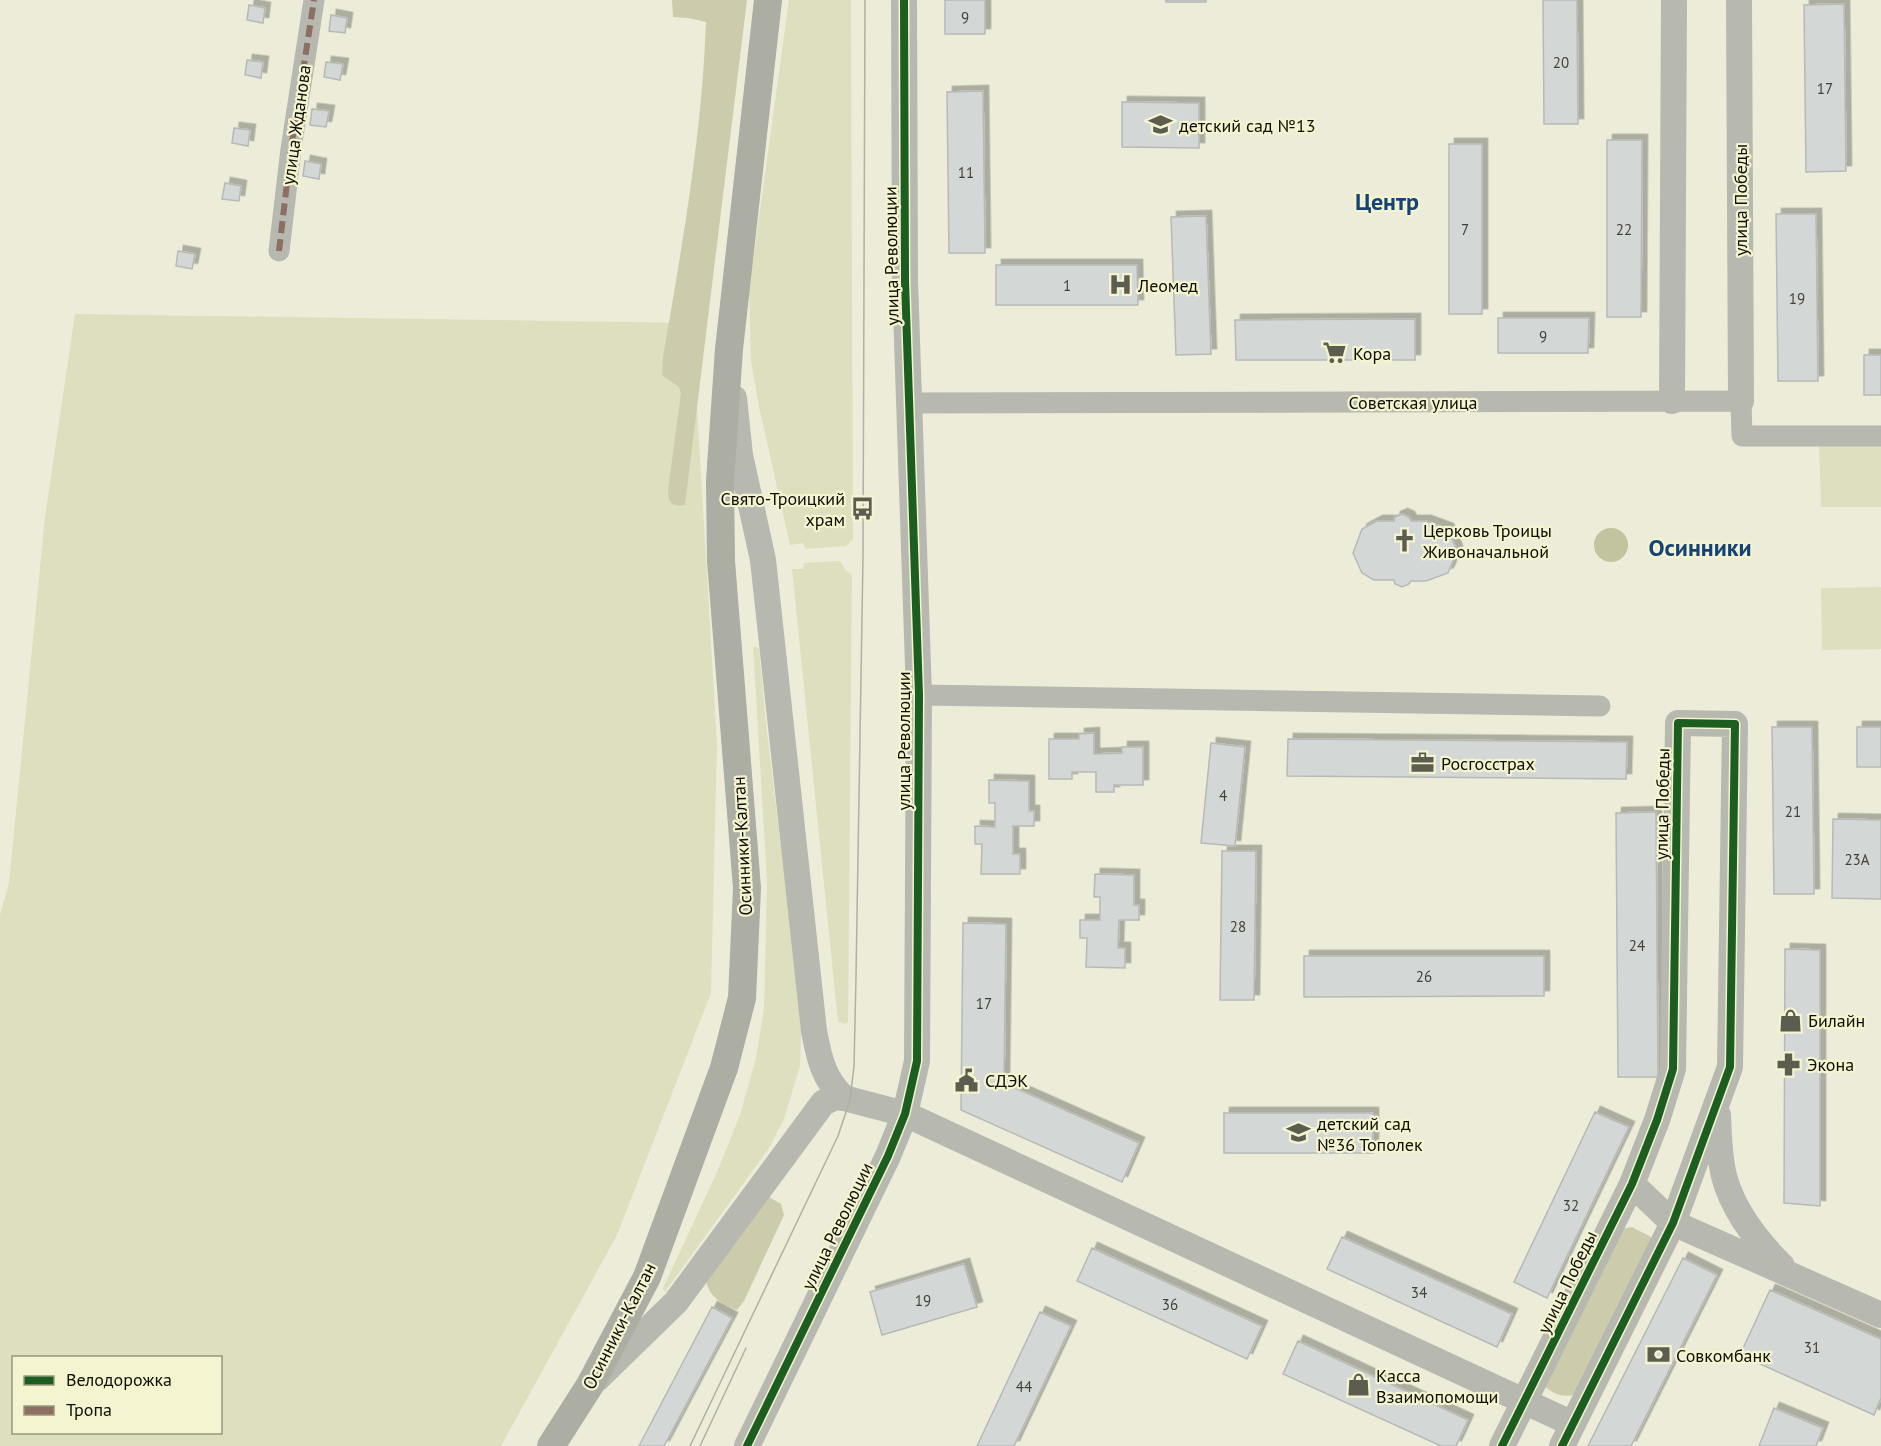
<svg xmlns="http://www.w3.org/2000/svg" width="1881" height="1446" font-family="'PT Sans',sans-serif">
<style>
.green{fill:#dedfbe;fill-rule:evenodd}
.forest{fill:#ccccac}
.water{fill:#c2c39f}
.building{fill:#d3d8d6;stroke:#b6bab6;stroke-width:1.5;filter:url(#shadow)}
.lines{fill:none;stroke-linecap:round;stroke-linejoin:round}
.minor{stroke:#b7b8af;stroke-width:21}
.tertiary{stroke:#b7b8af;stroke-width:26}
.secondary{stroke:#acada3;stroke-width:28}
.tram{stroke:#b0b0a4;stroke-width:1.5}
.quiet{stroke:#8d6e63;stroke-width:6;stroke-dasharray:12 6;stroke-linecap:butt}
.cycleway-casing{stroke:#f4f4d1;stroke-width:11}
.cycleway{stroke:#1b5e20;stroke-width:8}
.labels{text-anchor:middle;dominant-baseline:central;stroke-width:4.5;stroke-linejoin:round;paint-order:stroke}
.number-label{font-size:15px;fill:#3f4038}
.street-label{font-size:18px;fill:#0e0e04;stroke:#f4f4d1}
.poi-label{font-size:18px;fill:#0e0e04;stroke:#f4f4d1;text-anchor:start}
.district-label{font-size:24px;font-weight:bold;fill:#154376;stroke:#f4f4d1}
</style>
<defs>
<filter id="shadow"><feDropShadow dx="5.5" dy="-5.5" stdDeviation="0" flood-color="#0004"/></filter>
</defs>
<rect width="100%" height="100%" fill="#ececd9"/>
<path class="green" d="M 789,0 L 851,0 L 853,539 L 846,546 L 806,549 L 803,543 L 790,545 L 759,407 L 751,361 L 749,290 Z
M 75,314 L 692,323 L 717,744 L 711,993 L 617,1235 L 501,1446 L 0,1446 L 0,915 L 9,883 L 45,517 ZM 14,1358 L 220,1358 L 220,1432 L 14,1432 Z
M 1819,445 L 1881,445 L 1881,507 L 1821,507 Z
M 840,561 L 847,572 L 852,575 L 848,1022 L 846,1024 L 838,1022 L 792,569 L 803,569 L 804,563 Z
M 1881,587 L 1881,649 L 1822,650 L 1821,588 Z
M 753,647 L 757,647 L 759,649 L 766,724 L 797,979 L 801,1033 L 800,1066 L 784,1119 L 769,1148 L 665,1292 L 663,1289 L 664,1286 L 717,1172 L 740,1115 L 756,1058 L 764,1009 L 767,881 Z"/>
<path class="forest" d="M 672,0 L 747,0 L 685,505 C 672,507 668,503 668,490 L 681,393 L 679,387 L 662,375 L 663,357 C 682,246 702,135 706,22 L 688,18 L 673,17 Z
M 769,1197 L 781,1204 L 784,1215 L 744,1301 L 737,1310 C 721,1303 707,1296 706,1278 L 754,1203 Z
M 1632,1227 L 1651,1237 L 1651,1246 L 1578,1394 C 1566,1398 1550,1395 1543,1383 L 1619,1229 Z"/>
<path class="water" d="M1594 545a17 17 0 1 1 34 0a17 17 0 1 1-34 0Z"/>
<path class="building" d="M 945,0 L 985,0 L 985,34 L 945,34 Z
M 1166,0 L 1206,0 L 1206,2 L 1166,2 Z
M 1543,0 L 1577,0 L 1578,124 L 1544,124 Z
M 1844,4 L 1846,171 L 1806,172 L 1804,5 Z
M 249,5 L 265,8 L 263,23 L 247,20 Z
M 331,15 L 347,18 L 345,33 L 329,31 Z
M 247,60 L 263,62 L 261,78 L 245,75 Z
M 326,62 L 343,64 L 340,80 L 324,77 Z
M 983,91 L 985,253 L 949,253 L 947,92 Z
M 1122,102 L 1199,103 L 1199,148 L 1122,147 Z
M 312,109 L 329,111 L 326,127 L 310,125 Z
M 234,128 L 250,130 L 248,146 L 232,143 Z
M 1607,140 L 1642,140 L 1641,317 L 1607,317 Z
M 1449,144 L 1482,144 L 1482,314 L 1449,314 Z
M 305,161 L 321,164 L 319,179 L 303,176 Z
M 225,183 L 241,186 L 239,201 L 222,199 Z
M 1776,214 L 1816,214 L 1818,381 L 1778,381 Z
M 1206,216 L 1211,354 L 1176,355 L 1171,217 Z
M 178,251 L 195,254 L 192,269 L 176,266 Z
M 996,265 L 1137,265 L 1138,305 L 996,305 Z
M 1498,318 L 1589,318 L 1588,353 L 1498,353 Z
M 1415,319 L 1415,360 L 1236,360 L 1235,320 Z
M 1864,355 L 1881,355 L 1881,395 L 1864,395 Z
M 1402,514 L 1409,517 L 1411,521 L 1426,521 L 1448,529 L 1457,551 L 1448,573 L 1426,581 L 1411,581 L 1409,584 L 1402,587 L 1395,584 L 1394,580 L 1374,580 L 1362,573 L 1353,553 L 1362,529 L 1377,521 L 1394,521 L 1395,517 Z
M 1772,727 L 1812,727 L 1814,894 L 1774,894 Z
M 1857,727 L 1881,727 L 1881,767 L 1857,767 Z
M 1094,733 L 1094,754 L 1122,753 L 1122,747 L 1143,747 L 1143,785 L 1114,785 L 1114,792 L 1096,792 L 1096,772 L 1072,772 L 1072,779 L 1049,779 L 1049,739 L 1079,739 L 1079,734 Z
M 1288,739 L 1627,742 L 1626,779 L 1287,776 Z
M 1211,743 L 1245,747 L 1235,846 L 1201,843 Z
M 989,780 L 1029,781 L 1029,811 L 1034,811 L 1034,826 L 1013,826 L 1013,854 L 1020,854 L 1020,874 L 981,874 L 982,844 L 975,844 L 975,826 L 995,827 L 995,803 L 989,803 Z
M 1656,812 L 1658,1077 L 1618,1077 L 1616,813 Z
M 1833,819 L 1881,820 L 1881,899 L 1832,898 Z
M 1222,851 L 1256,851 L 1254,1000 L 1220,1000 Z
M 1095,874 L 1134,875 L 1134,905 L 1139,905 L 1139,920 L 1119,920 L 1118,948 L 1125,948 L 1125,968 L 1086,967 L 1087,938 L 1080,938 L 1080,920 L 1100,920 L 1100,897 L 1094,897 Z
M 963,923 L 1006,924 L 1004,1083 L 1139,1143 L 1122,1182 L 961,1110 Z
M 1785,949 L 1820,950 L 1820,1206 L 1784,1203 Z
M 1304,956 L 1544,956 L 1544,996 L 1304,997 Z
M 1595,1112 L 1629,1127 L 1547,1298 L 1514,1282 Z
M 1224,1113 L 1373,1113 L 1373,1153 L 1224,1153 Z
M 1342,1237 L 1512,1314 L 1497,1347 L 1327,1269 Z
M 1092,1248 L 1262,1326 L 1247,1359 L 1077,1281 Z
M 1683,1258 L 1717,1275 L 1631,1446 L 1588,1446 Z
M 964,1264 L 977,1307 L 882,1335 L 870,1292 Z
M 1770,1290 L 1881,1339 L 1881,1398 L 1874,1415 L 1740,1355 Z
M 712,1307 L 732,1318 L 664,1446 L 639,1446 Z
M 1040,1312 L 1071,1326 L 1014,1446 L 977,1446 Z
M 1298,1341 L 1468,1420 L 1456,1446 L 1441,1446 L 1283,1374 Z
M 1774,1408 L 1823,1428 L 1816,1446 L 1759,1446 Z"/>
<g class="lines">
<path class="minor" d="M 279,251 L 291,149 L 314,0
M 911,403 L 1741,401 L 1742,436 L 1881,436
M 919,695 L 1600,706"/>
<path class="tertiary" d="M 1739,0 L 1741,401
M 1672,401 L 1674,0
M 844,1098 L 905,1114 L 1573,1424
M 1718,1115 C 1719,1135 1719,1156 1724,1176 C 1733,1211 1757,1241 1782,1266
M 1632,1184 L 1673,1223 L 1881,1315
M 597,1379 L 676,1302 L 823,1103 L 835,1097 L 844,1098 C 823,1079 819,1057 814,1031 L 763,560 L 740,455 L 734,398
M 747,1446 L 888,1156 L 905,1114 L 917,1061 L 919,695 L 905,281 L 904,0
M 1502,1446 L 1632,1184 L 1657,1120 L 1673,1069 L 1678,723 L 1735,724 L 1730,1067 L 1673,1223 L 1562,1446"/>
<path class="secondary" d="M 551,1446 L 590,1385 L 647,1277 L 724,1068 L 742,998 L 747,888 L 721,561 L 720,481 L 729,349 L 768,0"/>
<path class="tram" d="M 690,1446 L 838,1136 L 850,1100 L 854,1066 L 856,977 L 863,557 L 865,0
M 700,1446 L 746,1348"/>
<path class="quiet" d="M 279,251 L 291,149 L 314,0"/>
<defs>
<path id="cycleway" d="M 747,1446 L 888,1156 L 905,1114 L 917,1061 L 919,695 L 905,281 L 904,0
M 1502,1446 L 1632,1184 L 1657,1120 L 1673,1069 L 1678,723 L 1735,724 L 1730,1067 L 1673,1223 L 1562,1446"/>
</defs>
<use href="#cycleway" class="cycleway-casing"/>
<use href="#cycleway" class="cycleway"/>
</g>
<defs>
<symbol id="school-bare" viewBox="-9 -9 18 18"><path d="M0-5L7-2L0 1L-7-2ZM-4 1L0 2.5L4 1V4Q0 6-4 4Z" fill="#5c5c4f" stroke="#f4f4d1" stroke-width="2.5" paint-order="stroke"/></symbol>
<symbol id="hospital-bare" viewBox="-9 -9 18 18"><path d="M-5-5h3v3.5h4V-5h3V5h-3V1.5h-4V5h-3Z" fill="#5c5c4f" stroke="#f4f4d1" stroke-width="2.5" paint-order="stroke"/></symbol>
<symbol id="supermarket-bare" viewBox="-9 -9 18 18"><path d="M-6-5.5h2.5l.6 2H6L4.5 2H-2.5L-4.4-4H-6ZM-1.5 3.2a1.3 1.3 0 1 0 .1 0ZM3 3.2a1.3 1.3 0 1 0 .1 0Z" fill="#5c5c4f" stroke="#f4f4d1" stroke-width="2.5" paint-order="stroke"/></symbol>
<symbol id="bus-bare" viewBox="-9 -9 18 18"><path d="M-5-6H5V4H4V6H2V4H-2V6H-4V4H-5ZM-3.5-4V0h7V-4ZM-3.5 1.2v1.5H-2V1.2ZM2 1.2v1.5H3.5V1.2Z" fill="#5c5c4f" stroke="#f4f4d1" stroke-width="2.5" paint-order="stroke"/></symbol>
<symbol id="church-bare" viewBox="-9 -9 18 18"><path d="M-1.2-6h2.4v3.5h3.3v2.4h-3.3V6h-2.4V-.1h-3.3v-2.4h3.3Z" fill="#5c5c4f" stroke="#f4f4d1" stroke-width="2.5" paint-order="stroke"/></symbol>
<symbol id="office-bare" viewBox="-9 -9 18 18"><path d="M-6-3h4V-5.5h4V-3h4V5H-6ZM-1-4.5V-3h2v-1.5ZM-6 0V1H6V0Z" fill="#5c5c4f" stroke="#f4f4d1" stroke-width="2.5" paint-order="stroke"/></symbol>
<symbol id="shop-bare" viewBox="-9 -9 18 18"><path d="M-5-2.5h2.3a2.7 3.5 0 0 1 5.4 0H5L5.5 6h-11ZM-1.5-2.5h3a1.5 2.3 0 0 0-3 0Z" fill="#5c5c4f" stroke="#f4f4d1" stroke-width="2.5" paint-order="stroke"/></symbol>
<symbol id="pharmacy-bare" viewBox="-9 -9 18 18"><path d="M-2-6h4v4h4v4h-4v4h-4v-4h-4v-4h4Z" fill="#5c5c4f" stroke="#f4f4d1" stroke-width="2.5" paint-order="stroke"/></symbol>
<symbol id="civic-bare" viewBox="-9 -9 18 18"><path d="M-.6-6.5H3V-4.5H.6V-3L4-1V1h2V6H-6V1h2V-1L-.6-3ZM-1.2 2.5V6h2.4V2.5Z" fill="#5c5c4f" stroke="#f4f4d1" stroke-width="2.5" paint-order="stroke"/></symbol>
<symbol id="bank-bare" viewBox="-9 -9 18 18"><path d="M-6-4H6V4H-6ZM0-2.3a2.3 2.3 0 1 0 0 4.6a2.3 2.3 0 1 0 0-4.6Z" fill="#5c5c4f" stroke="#f4f4d1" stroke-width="2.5" paint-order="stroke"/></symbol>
</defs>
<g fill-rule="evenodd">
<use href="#school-bare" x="1144" y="108" width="33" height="33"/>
<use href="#hospital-bare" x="1104" y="268" width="33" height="33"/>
<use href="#supermarket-bare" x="1318" y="336" width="33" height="33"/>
<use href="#bus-bare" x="846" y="492" width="33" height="33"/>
<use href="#church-bare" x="1388" y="524" width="33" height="33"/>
<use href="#office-bare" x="1406" y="746" width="33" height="33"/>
<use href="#shop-bare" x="1774" y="1004" width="33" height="33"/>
<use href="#pharmacy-bare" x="1772" y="1048" width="33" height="33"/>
<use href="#civic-bare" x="950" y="1064" width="33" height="33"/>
<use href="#school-bare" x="1282" y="1116" width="33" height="33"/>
<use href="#bank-bare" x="1642" y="1338" width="33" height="33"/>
<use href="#shop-bare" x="1342" y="1368" width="33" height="33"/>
</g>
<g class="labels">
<g class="number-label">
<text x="965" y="17">9</text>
<text x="1561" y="62">20</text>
<text x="1825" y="88">17</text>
<text x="966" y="172">11</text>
<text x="1465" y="229">7</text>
<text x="1624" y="229">22</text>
<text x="1067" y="285">1</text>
<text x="1797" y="298">19</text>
<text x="1543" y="336">9</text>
<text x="1223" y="795">4</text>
<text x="1793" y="811">21</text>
<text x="1857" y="859">23А</text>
<text x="1238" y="926">28</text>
<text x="1637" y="945">24</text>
<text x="1424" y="976">26</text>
<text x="984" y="1003">17</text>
<text x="1571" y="1205">32</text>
<text x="1419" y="1292">34</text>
<text x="923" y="1300">19</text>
<text x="1170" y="1304">36</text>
<text x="1812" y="1347">31</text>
<text x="1024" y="1386">44</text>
</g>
<g class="street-label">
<text transform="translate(296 125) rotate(-82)">улица Жданова</text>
<text transform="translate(1740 200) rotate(-90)">улица Победы</text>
<text transform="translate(891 256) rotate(-91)">улица Революции</text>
<text x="1413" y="402">Советская улица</text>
<text transform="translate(903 741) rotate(-90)">улица Революции</text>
<text transform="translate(1662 804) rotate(-89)">улица Победы</text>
<text transform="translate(742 846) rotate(-93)">Осинники-Калтан</text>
<text transform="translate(837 1226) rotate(-64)">улица Революции</text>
<text transform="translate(1567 1282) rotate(-64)">улица Победы</text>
<text transform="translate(619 1326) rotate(-63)">Осинники-Калтан</text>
</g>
<g class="poi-label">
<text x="1179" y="125">детский сад №13</text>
<text x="1138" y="285">Леомед</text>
<text x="1353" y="353">Кора</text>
<text x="845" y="498" text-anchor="end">Свято-Троицкий<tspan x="845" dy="21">храм</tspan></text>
<text x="1423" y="530">Церковь Троицы<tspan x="1423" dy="21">Живоначальной</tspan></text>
<text x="1441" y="763">Росгосстрах</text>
<text x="1808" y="1020">Билайн</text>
<text x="1807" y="1064">Экона</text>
<text x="985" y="1080">СДЭК</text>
<text x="1317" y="1123">детский сад<tspan x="1317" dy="21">№36 Тополек</tspan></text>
<text x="1676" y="1355">Совкомбанк</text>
<text x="1376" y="1375">Касса<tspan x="1376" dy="21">Взаимопомощи</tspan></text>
</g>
<g class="district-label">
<text x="1387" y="201">Центр</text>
<text x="1700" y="547">Осинники</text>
</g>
</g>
<rect x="12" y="1356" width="210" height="78" fill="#f4f4d1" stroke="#98987f" stroke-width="1.5"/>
<rect x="24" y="1376" width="30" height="9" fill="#1b5e20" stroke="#98987f" stroke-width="1.5"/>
<text x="66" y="1386" font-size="18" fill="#0e0e04">Велодорожка</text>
<rect x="24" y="1406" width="30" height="9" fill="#8d6e63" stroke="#98987f" stroke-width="1.5"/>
<text x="66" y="1416" font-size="18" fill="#0e0e04">Тропа</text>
</svg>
